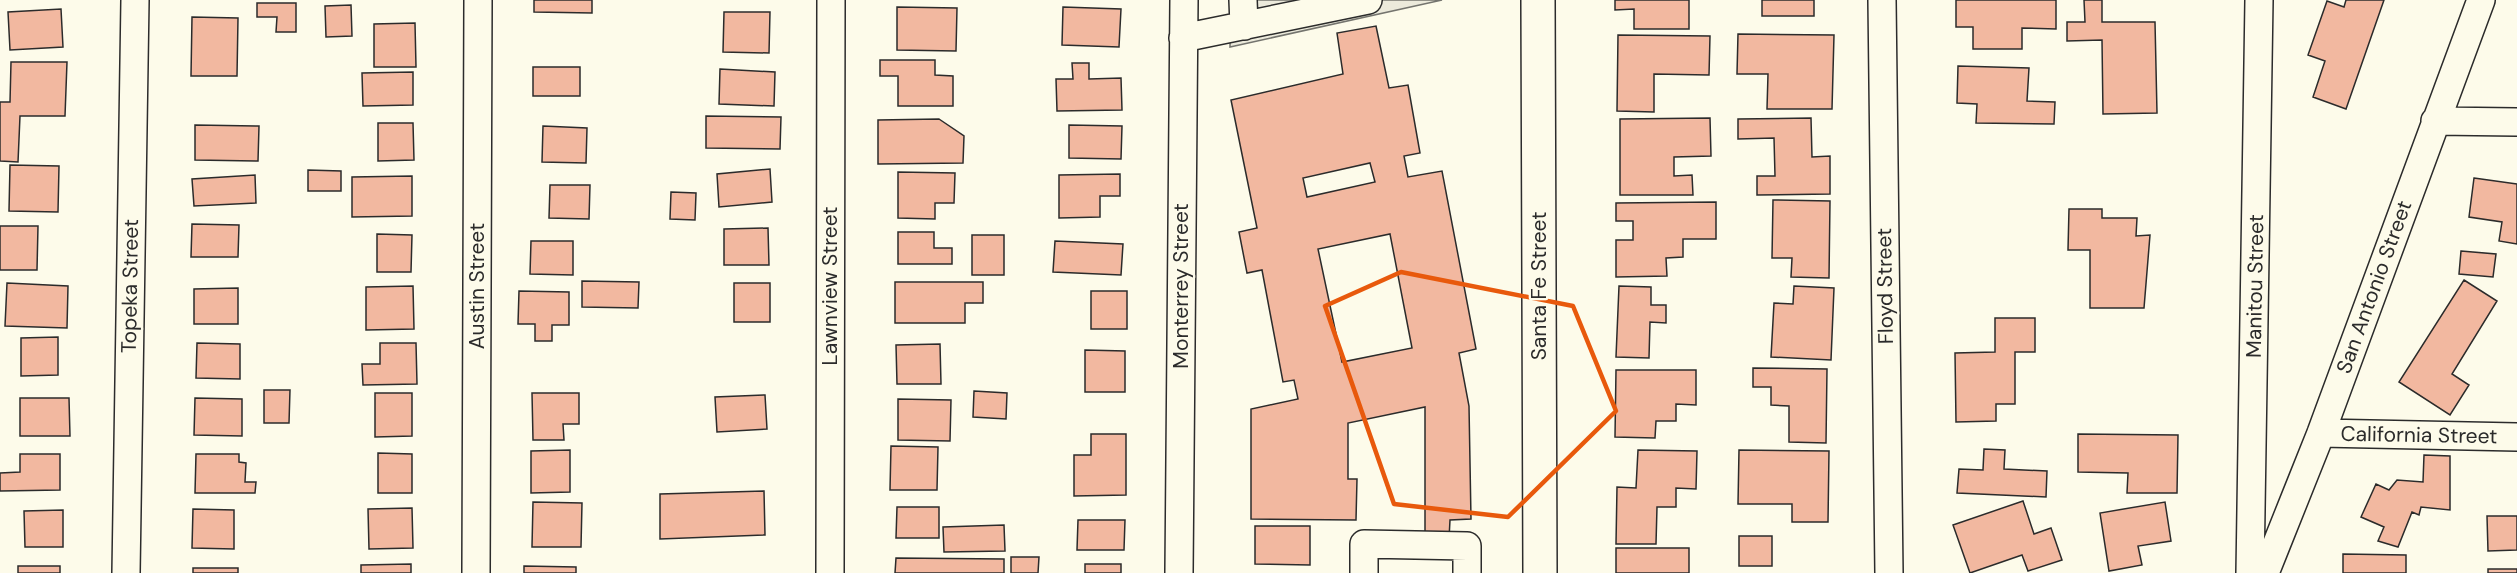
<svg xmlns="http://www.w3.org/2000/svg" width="2517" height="573" font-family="'DM Sans',sans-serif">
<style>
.parking{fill:#eceadb;stroke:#74746e;stroke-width:1.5}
.building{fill:#f2b8a0;stroke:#2b2b2b;stroke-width:1.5;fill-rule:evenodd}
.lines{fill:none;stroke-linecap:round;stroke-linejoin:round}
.minor-casing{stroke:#2b2b2b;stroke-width:30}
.major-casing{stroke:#2b2b2b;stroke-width:36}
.minor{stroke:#fdfbea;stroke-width:27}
.major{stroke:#fdfbea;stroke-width:33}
.marked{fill:none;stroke:#e8590c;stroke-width:4.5;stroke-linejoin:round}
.labels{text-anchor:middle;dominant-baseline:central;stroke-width:4.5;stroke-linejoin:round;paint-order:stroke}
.street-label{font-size:21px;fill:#2b2b2b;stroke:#fdfbea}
</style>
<rect width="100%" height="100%" fill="#fdfbea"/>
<path class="parking" d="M 1231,0 L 1442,0 L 1230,47 Z"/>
<path class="building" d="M 534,0 L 592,0 L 592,13 L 534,12 Z
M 1615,0 L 1689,0 L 1689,29 L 1634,29 L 1634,9 L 1615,10 Z
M 1762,0 L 1814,0 L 1814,16 L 1762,16 Z
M 1956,0 L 2056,0 L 2056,29 L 2022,28 L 2022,49 L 1973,49 L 1973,27 L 1956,27 Z
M 2084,0 L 2102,0 L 2102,22 L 2155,22 L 2157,113 L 2103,114 L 2102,40 L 2067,41 L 2067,22 L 2085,22 Z
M 2346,0 L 2384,0 L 2346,109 L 2313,97 L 2325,61 L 2308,55 L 2327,1 L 2344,7 Z
M 257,3 L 296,3 L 296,32 L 276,32 L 277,17 L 257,17 Z
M 351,5 L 352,36 L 326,37 L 325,6 Z
M 897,7 L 957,8 L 956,51 L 897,50 Z
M 1063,7 L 1121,9 L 1119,47 L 1062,45 Z
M 61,9 L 63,47 L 10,50 L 8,12 Z
M 724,12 L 770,12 L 769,53 L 723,52 Z
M 192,17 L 238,18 L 237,76 L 191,76 Z
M 415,23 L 416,67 L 374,67 L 374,24 Z
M 1376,26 L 1389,88 L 1408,85 L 1420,153 L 1404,156 L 1408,177 L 1442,171 L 1476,349 L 1459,353 L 1469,406 L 1471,519 L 1450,520 L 1449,539 L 1425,539 L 1425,407 L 1348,423 L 1348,479 L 1357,479 L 1356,520 L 1251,519 L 1251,409 L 1298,399 L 1294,380 L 1283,382 L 1262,270 L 1247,273 L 1239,232 L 1257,228 L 1231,100 L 1343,74 L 1337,33 ZM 1370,163 L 1375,182 L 1307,197 L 1303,178 ZM 1390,234 L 1412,348 L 1342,362 L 1318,249 Z
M 1738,34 L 1834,35 L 1832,109 L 1767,109 L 1768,74 L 1737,74 Z
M 1618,35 L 1710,36 L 1709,75 L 1654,74 L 1654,112 L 1617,111 Z
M 880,60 L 935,60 L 935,75 L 953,76 L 953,106 L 898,106 L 898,76 L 880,76 Z
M 11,62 L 67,62 L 65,116 L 20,116 L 18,162 L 0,161 L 0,102 L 10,102 Z
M 1072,63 L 1089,63 L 1089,79 L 1121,78 L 1122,110 L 1057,111 L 1056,79 L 1073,79 Z
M 1958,66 L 2029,68 L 2027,101 L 2055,102 L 2054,124 L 1976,123 L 1977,104 L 1957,103 Z
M 533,67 L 580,67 L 580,96 L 533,96 Z
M 720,69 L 775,72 L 774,106 L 719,104 Z
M 413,72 L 413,105 L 363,106 L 362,73 Z
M 706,116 L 781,117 L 780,149 L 706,148 Z
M 1710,118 L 1711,156 L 1674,157 L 1674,176 L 1692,175 L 1693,195 L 1620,195 L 1620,119 Z
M 1811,118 L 1812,157 L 1830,156 L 1830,194 L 1757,195 L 1757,176 L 1775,176 L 1774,138 L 1738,139 L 1738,119 Z
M 939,119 L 964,136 L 963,163 L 878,164 L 878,120 Z
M 378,123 L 413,123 L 414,160 L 378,161 Z
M 195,125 L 259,126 L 258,161 L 195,160 Z
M 1069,125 L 1122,126 L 1121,159 L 1069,158 Z
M 543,126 L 587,128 L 586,163 L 542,162 Z
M 10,165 L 59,166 L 58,212 L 9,211 Z
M 770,169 L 772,202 L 719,207 L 717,174 Z
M 308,170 L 341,171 L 341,191 L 308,191 Z
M 898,172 L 955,173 L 954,203 L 935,203 L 935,219 L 898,218 Z
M 1120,174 L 1120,196 L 1100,196 L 1100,217 L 1059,218 L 1059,175 Z
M 255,175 L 256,203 L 194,206 L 192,179 Z
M 412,176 L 412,216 L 352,217 L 352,177 Z
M 2474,178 L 2517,184 L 2517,244 L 2499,241 L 2502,222 L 2469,217 Z
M 550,185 L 590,185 L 589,219 L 549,218 Z
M 671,192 L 696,193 L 695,220 L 670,219 Z
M 1773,200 L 1830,201 L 1829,278 L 1791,277 L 1792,258 L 1772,258 Z
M 1716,202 L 1716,239 L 1683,239 L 1683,257 L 1666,258 L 1667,276 L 1616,277 L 1616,240 L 1633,240 L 1633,221 L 1616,221 L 1616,203 Z
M 2069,209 L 2102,209 L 2102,218 L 2137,218 L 2136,236 L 2150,235 L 2144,308 L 2090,308 L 2090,250 L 2068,250 Z
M 192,224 L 239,225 L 238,257 L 191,257 Z
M 0,226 L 38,226 L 37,270 L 0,270 Z
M 768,228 L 769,265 L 724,265 L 724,229 Z
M 898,232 L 934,232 L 934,248 L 952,248 L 952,264 L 898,264 Z
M 377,234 L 412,235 L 411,272 L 377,272 Z
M 972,235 L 1004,235 L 1004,275 L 972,275 Z
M 531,241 L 573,241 L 573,275 L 530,274 Z
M 1055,241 L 1123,244 L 1121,275 L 1053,272 Z
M 2461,251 L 2496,254 L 2493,277 L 2459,274 Z
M 2464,280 L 2497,301 L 2452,374 L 2469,385 L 2450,415 L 2399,382 Z
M 582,281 L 639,282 L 638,308 L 582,307 Z
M 895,282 L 983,282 L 983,303 L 965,303 L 965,323 L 895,323 Z
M 7,283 L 68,286 L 67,328 L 5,326 Z
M 734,283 L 770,283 L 770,322 L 734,322 Z
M 413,286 L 414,329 L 366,330 L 366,287 Z
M 1619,286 L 1651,287 L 1651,305 L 1666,305 L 1666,323 L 1650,322 L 1649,358 L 1616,357 Z
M 1794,286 L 1834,288 L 1831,360 L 1771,357 L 1774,303 L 1793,304 Z
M 238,288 L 238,324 L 194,324 L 194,289 Z
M 519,291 L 569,292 L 569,325 L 552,325 L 552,341 L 535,341 L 535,324 L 518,324 Z
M 1091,291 L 1127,291 L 1127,329 L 1091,329 Z
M 1995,318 L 2035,318 L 2035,352 L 2015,352 L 2015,404 L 1996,404 L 1996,421 L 1956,422 L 1955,353 L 1995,352 Z
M 58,337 L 58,375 L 21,376 L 21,338 Z
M 197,343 L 240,344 L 240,379 L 196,378 Z
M 380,343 L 416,343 L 417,384 L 363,385 L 362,364 L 380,364 Z
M 940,344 L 941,384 L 897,384 L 896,345 Z
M 1085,350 L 1125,351 L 1125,392 L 1085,392 Z
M 1753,368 L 1827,369 L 1826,443 L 1789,442 L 1789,406 L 1771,405 L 1771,387 L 1753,387 Z
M 1616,370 L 1696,370 L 1696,405 L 1676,404 L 1676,421 L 1656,421 L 1655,438 L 1615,437 Z
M 264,390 L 290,390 L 289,423 L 264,423 Z
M 974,391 L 1007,393 L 1006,419 L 973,417 Z
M 375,393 L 412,393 L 412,436 L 375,437 Z
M 532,393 L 579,393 L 579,424 L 563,424 L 564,440 L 533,440 Z
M 765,395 L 767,429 L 717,432 L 715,397 Z
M 20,398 L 69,398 L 70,436 L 20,436 Z
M 195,398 L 242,399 L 242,436 L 194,435 Z
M 898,399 L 951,400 L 950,441 L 898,440 Z
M 1091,434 L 1126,434 L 1126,495 L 1074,496 L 1074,455 L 1091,455 Z
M 2078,434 L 2178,435 L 2177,493 L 2127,493 L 2128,473 L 2078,472 Z
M 891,446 L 938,447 L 937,490 L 890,490 Z
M 1984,449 L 2005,450 L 2004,469 L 2047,471 L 2046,497 L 1957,493 L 1959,469 L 1983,470 Z
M 570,450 L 570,492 L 531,493 L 531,451 Z
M 1638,450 L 1697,451 L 1696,489 L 1676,488 L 1676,507 L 1657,507 L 1656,544 L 1616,544 L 1617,487 L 1636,488 Z
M 1739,450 L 1829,451 L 1828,522 L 1792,522 L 1792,504 L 1738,504 Z
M 378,453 L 412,454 L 412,493 L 378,493 Z
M 20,454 L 60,454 L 60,490 L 0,491 L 0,473 L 20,472 Z
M 196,454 L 239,454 L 239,462 L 246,463 L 245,482 L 256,482 L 255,493 L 195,493 Z
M 2424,455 L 2450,456 L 2450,510 L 2421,507 L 2419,515 L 2412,512 L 2398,547 L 2378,541 L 2384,527 L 2361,517 L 2376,484 L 2389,490 L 2397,480 L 2423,482 Z
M 764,491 L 765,535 L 660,539 L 660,494 Z
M 2023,501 L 2034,534 L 2051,528 L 2062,560 L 2028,571 L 2022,555 L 1970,573 L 1953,525 Z
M 533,502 L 582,503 L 581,547 L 532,547 Z
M 2165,502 L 2171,541 L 2138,546 L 2142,565 L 2109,571 L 2100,513 Z
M 897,507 L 939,507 L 939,538 L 896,538 Z
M 412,508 L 413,548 L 369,549 L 368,509 Z
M 193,509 L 234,510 L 234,549 L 192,548 Z
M 63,510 L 63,547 L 25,547 L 24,511 Z
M 2487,516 L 2517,516 L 2517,550 L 2488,551 Z
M 1078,520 L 1125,520 L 1124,550 L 1077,550 Z
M 1004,525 L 1005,551 L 944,552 L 943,527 Z
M 1255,526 L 1310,526 L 1310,565 L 1255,564 Z
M 1739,536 L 1772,536 L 1772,566 L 1739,566 Z
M 1616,548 L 1689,548 L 1689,573 L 1616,573 Z
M 2343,554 L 2406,555 L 2406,573 L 2343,573 Z
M 1011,557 L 1039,557 L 1038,573 L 1011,573 Z
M 896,558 L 1004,559 L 1004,573 L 895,573 Z
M 411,564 L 411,573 L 361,573 L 361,565 Z
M 1085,564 L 1121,564 L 1121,573 L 1085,573 Z
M 18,566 L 60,566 L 60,573 L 18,573 Z
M 524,566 L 576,567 L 576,573 L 524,573 Z
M 193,568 L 238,568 L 238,573 L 193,573 Z
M 2488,569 L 2517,569 L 2517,573 L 2488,573 Z"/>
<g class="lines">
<defs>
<path id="minor" d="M 1243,0 L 1244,26
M 1882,0 L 1889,573
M 1183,38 L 1368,0
M 2435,121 L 2517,122
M 2321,433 L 2517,437
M 126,573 L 135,0
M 476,573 L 478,0
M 830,573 L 831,0
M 1179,573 L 1184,0
M 1364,573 L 1364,544 L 1467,546 L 1467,573
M 2250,573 L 2259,0
M 2265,573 L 2321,433 L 2481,0"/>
<path id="major" d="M 1538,0 L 1540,573"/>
</defs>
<use href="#minor" class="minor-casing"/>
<use href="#major" class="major-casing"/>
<use href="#minor" class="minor"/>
<use href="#major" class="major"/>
</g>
<path class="marked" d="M 1401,272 L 1573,306 L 1616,411 L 1508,517 L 1394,504 L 1325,306 Z"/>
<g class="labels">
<g class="street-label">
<text transform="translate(130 286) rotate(-89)">Topeka Street</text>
<text transform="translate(477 286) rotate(-90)">Austin Street</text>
<text transform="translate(830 286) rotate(-90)">Lawnview Street</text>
<text transform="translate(1181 286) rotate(-90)">Monterrey Street</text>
<text transform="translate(1539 286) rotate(-90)">Santa Fe Street</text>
<text transform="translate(1885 286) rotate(-91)">Floyd Street</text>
<text transform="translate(2255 286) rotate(-89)">Manitou Street</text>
<text transform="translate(2374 287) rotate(-70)">San Antonio Street</text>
<text transform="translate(2419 435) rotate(1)">California Street</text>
</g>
</g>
</svg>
